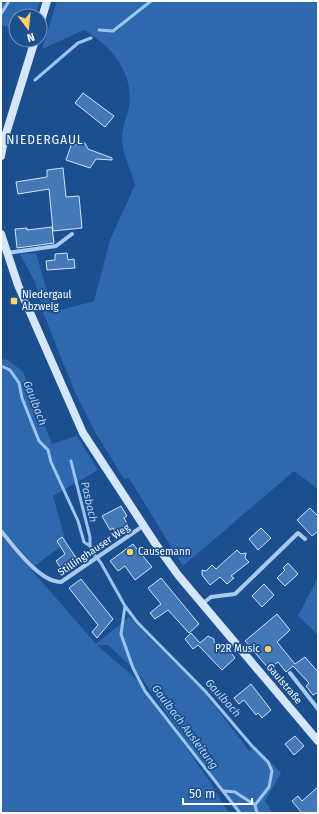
<svg xmlns="http://www.w3.org/2000/svg" width="319" height="814" font-family="'Fira Sans',sans-serif">
<style>
.green{fill:#2e69ad}
.lines{fill:none;stroke-linecap:round;stroke-linejoin:round}
.stream{stroke:#9cc4f0;stroke-width:3}
.building{fill:#4478b7;stroke:#cfe3fa}
.minor{stroke:#a9c9ee;stroke-width:4}
.secondary{stroke:#d6e6fa;stroke-width:8}
.poi-dot{fill:#ffd166;stroke:#1b4f8f;stroke-width:1.5}
.labels{text-anchor:middle;dominant-baseline:central;stroke-width:3.5;stroke-linejoin:round;paint-order:stroke}
.poi-label{font-size:10px;fill:#fff;stroke:#1b4f8f;text-anchor:start}
.street-label{font-size:10px;fill:#fff;stroke:#1b4f8f}
.water-label{font-size:11px;font-style:italic;fill:#b5d3f5;stroke:#1b4f8f}
.quarter-label{font-size:12px;letter-spacing:1px;fill:#fff;stroke:#1b4f8f}
</style>
<rect width="100%" height="100%" fill="#1b4f8f"/>
<path class="green" d="M 1,1 L 40,1 L 35,16 L 16,16 L 16,29 L 1,25 Z
M 57,1 L 318,1 L 318,489 L 294,471 L 183,566 L 129,478 L 124,479 L 95,432 L 74,390 L 44,315 L 35,282 L 20,254 L 36,253 L 49,298 L 50,313 L 94,301 L 110,240 L 135,185 C 131,170 122,153 122,137 C 122,124 130,111 130,98 C 130,69 109,44 84,30 L 42,49 Z
M 1,359 L 8,360 L 23,372 L 52,444 L 77,436 L 98,470 L 53,496 L 66,542 L 35,566 L 1,529 Z
M 1,535 L 96,644 L 129,617 L 205,693 L 249,751 L 256,747 L 281,773 L 265,801 L 273,813 L 241,813 L 209,773 L 138,673 L 108,645 L 97,645 L 142,684 L 210,782 L 229,813 L 1,813 Z
M 318,577 L 318,635 L 298,616 Z"/>
<g class="lines">
<path class="stream" d="M 1,14 L 9,1
M 99,30 L 113,31 L 151,1
M 35,80 L 78,43 L 91,38
M 1,366 L 10,370 L 19,383 L 22,398 L 39,441 L 48,450 L 51,462 L 78,521 L 84,542 L 90,546 L 94,554 L 101,563 L 125,606 L 121,634 L 133,668 L 145,691 L 240,813
M 71,461 L 90,537 L 90,546
M 125,606 L 137,622 L 206,692 L 252,746 L 268,762 L 272,771 L 269,787 L 255,805 L 257,813
M 224,791 L 235,792 L 255,805"/>
</g>
<path class="building" d="M 83,93 L 114,116 L 105,127 L 75,103 Z
M 81,142 L 85,143 L 88,149 L 112,158 L 112,160 L 96,159 L 90,168 L 66,160 L 72,143 L 76,145 Z
M 63,168 L 66,197 L 79,196 L 82,228 L 53,231 L 49,189 L 18,194 L 16,182 L 47,177 L 47,170 Z
M 52,227 L 54,243 L 17,248 L 15,229 L 27,228 L 27,230 Z
M 67,253 L 68,260 L 74,259 L 75,268 L 47,270 L 46,261 L 55,260 L 55,254 Z
M 121,506 L 127,516 L 124,518 L 128,525 L 115,533 L 113,528 L 110,530 L 102,516 Z
M 310,508 L 318,516 L 318,531 L 312,536 L 297,520 Z
M 261,528 L 271,538 L 258,550 L 249,539 Z
M 62,537 L 77,559 L 62,570 L 56,561 L 65,554 L 57,541 Z
M 133,544 L 152,567 L 135,580 L 125,566 L 118,571 L 110,561 Z
M 237,550 L 241,554 L 246,553 L 245,558 L 249,562 L 231,576 L 234,578 L 227,584 L 220,577 L 210,585 L 202,575 L 202,570 L 206,571 L 212,565 L 216,569 Z
M 288,563 L 298,574 L 285,586 L 277,578 L 285,570 L 283,568 Z
M 161,578 L 199,624 L 189,633 L 168,610 L 155,619 L 150,613 L 161,604 L 148,588 Z
M 81,579 L 113,619 L 97,638 L 92,632 L 98,625 L 69,588 Z
M 264,584 L 274,595 L 262,607 L 252,596 Z
M 277,614 L 290,630 L 277,642 L 295,664 L 305,657 L 318,672 L 318,692 L 313,695 L 306,686 L 309,683 L 293,666 L 286,672 L 278,662 L 269,669 L 245,641 Z
M 191,633 L 200,643 L 208,636 L 214,639 L 214,642 L 223,653 L 228,649 L 235,658 L 222,670 L 198,645 L 193,649 L 185,639 Z
M 251,684 L 271,710 L 262,718 L 258,713 L 256,715 L 244,700 L 239,704 L 234,698 Z
M 295,736 L 304,746 L 294,755 L 285,744 Z
M 318,787 L 318,813 L 302,813 L 292,801 L 298,796 L 302,801 Z"/>
<g class="lines">
<path class="minor" d="M 7,253 L 56,246 L 72,234
M 1,531 C 14,546 39,582 61,582 L 143,526
M 202,604 L 211,597 L 235,594 L 298,533 L 305,539
M 290,673 L 318,709"/>
<path class="secondary" d="M 40,24 L 47,1
M 1,156 L 4,140 L 35,40
M 1,234 L 18,285 L 83,433 L 155,543 L 178,575 L 318,741"/>
</g>
<g class="poi-dot">
<rect x="10" y="297" width="8" height="8" rx="2"/>
<circle cx="130" cy="552" r="4"/>
<circle cx="268" cy="649" r="4"/>
</g>
<g class="labels">
<g class="poi-label">
<text x="22" y="295">Niedergaul<tspan x="22" dy="12">Abzweig</tspan></text>
<text x="138" y="552">Causemann</text>
<text x="260" y="649" text-anchor="end">P2R Music</text>
</g>
<g class="street-label">
<text transform="translate(94 550) rotate(-34)">Stillinghauser Weg</text>
<text transform="translate(284 684) rotate(50)">Gaulstraße</text>
</g>
<g class="water-label">
<text transform="translate(35 403) rotate(69)">Gaulbach</text>
<text transform="translate(89 502) rotate(77)">Pasbach</text>
<text transform="translate(223 698) rotate(48)">Gaulbach</text>
<text transform="translate(185 727) rotate(53)">Gaulbach Ausleitung</text>
</g>
<g class="quarter-label">
<text x="45" y="140">NIEDERGAUL</text>
</g>
</g>
<rect width="319" height="814" fill="none" stroke="#ffffff" stroke-width="4"/>
<g transform="translate(28 28) rotate(164)"><circle r="19" fill="#1b4f8f" stroke="#7695bc"/>
<path d="M0-3L7 15L0 10L-7 15Z" fill="#ffd166"/>
<text y="-6" font-size="11" font-weight="bold" text-anchor="middle" fill="#ffffff">N</text>
</g>
<path d="M183 798v6h69v-6" fill="none" stroke="#ffffff" stroke-width="2"/>
<text x="189" y="798" font-size="12" fill="#ffffff" stroke="#1b4f8f" stroke-width="3" paint-order="stroke">50 m</text>
</svg>
